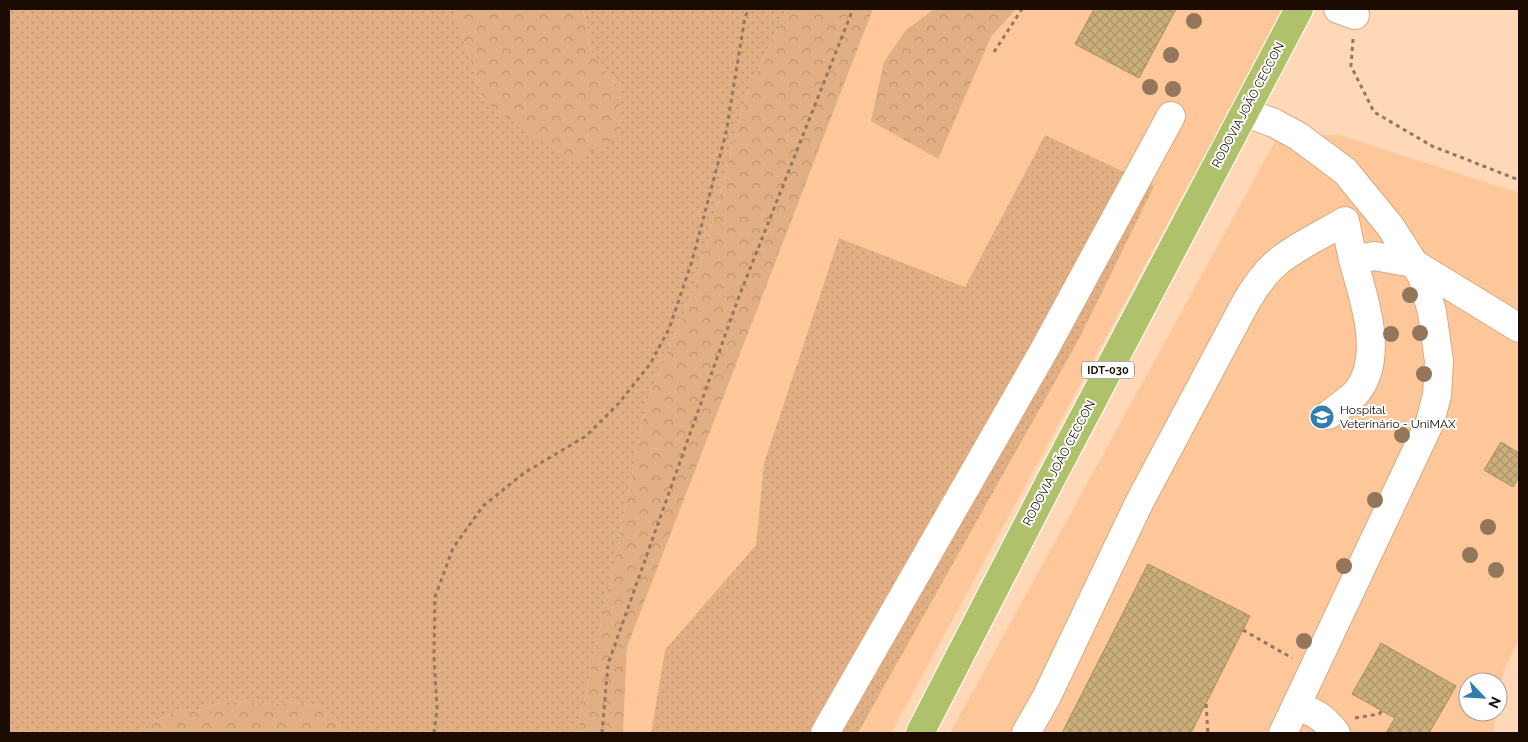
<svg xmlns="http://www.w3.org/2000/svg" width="1528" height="742" font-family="Raleway,sans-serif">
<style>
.built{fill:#fdc799}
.grass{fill:url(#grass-dots)}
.forest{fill:url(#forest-crowns)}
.building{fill:url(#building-cross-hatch);stroke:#a98d5a}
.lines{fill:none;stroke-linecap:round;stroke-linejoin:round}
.minor-casing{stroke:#d8a982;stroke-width:30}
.major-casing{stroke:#fff;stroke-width:30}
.path{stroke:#937760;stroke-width:3;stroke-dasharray:4 4;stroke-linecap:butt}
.minor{stroke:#fff;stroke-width:28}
.major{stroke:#b0c16b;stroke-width:28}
.tree{fill:#94765b}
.labels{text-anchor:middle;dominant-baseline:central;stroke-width:4;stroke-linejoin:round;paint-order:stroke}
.shield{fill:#fff;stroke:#5f544c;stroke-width:1}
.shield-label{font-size:11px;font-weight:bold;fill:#1b0b00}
.street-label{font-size:12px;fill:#1b0b00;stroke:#fff}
.poi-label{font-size:12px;fill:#1b0b00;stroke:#fff;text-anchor:start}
</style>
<defs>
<pattern id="grass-dots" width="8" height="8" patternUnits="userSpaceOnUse" patternTransform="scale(1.25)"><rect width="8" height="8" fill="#e1af83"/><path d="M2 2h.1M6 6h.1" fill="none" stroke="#c0956f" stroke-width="1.8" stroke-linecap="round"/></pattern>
<pattern id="forest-crowns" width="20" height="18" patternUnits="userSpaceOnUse" patternTransform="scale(1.25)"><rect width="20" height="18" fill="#e1af83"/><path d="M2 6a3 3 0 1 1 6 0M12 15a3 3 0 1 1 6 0" fill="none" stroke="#c0956f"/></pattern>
<pattern id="building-cross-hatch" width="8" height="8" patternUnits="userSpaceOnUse" patternTransform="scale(1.25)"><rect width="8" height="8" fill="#cbaf7b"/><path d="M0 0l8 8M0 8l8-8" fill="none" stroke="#ae9569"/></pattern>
</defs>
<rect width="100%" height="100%" fill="#ffd8b7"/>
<path class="built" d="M 873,9 L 934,9 L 906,30 L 937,159 L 991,37 L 1016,9 L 1284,9 L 891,733 L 858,733 L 1079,339 L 1045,135 L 965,287 L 839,238 L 764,463 L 756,545 L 665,650 L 651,733 L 623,733 L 627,647 Z
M 1339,135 L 1519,193 L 1519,640 L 1503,672 L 1498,703 L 1498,682 L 1468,682 L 1468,712 L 1497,712 L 1493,733 L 950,733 L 1278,136 Z"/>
<path class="grass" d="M 9,9 L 454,9 L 483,101 L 619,89 L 591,51 L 583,9 L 787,9 L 747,92 L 695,287 L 646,404 L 618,544 L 577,733 L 349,733 L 337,724 L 321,707 L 297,702 L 276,704 L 238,701 L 220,703 L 196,711 L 178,710 L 163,718 L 153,722 L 145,733 L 9,733 Z
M 1045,135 L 1154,186 L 1079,339 L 858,733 L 651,733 L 665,650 L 756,545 L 764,463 L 839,238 L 965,287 Z"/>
<path class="forest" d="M 454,9 L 583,9 L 591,51 L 619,89 L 621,136 L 571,162 L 483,101 Z
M 787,9 L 873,9 L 627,647 L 623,733 L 577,733 L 618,544 L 646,404 L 695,287 L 747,92 Z
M 934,9 L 1016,9 L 991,37 L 938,159 L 871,121 L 884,62 L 906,30 Z
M 238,701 L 276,704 L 297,702 L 321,707 L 337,724 L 349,733 L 145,733 L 153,722 L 163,718 L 178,710 L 196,711 L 220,703 Z"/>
<path class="building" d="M 1094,9 L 1176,9 L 1139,78 L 1075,44 Z
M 1501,442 L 1519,453 L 1519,477 L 1513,487 L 1484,470 Z
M 1148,564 L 1250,616 L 1191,733 L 1062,733 Z
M 1381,643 L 1456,686 L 1429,733 L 1386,733 L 1395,718 L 1352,694 Z"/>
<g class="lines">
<defs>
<path id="minor" d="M 1338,9 L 1355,15
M 1244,112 L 1274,123 L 1298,136 L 1345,171 L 1390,226 L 1422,276 L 1432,312 L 1439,361 L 1437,395 L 1430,422 L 1296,706
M 1328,415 C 1336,409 1349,400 1355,394 C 1386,359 1364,299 1353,260
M 825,733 L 1043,352 L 1171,116
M 1026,733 L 1047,696 L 1139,503 L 1246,302 C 1256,285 1268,268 1284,257 C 1303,243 1325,233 1345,221 L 1353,260 L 1374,256 L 1413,263 L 1519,328
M 1283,733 L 1296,706 C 1315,712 1323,717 1336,733"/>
<path id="major" d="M 920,733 L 1051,479 L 1299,9"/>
</defs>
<use href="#minor" class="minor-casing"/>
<use href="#major" class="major-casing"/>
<path class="path" d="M 1353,39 L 1351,66 L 1374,112 L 1432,146 L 1519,180
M 994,52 L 1022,9
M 1243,630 L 1292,658
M 1206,704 L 1208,733
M 1355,718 L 1379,714 L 1382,711
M 434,733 L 437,709 L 434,657 L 435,597 L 453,548 L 483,506 L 524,473 L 586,436 L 619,403 L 650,364 L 669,329 L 692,261 L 726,133 L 745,17 L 749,9
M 602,733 L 608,664 L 738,299 L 853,9"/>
<use href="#minor" class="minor"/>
<use href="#major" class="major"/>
</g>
<g class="tree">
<circle cx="1194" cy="21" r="8"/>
<circle cx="1171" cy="55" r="8"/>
<circle cx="1150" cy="87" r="8"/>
<circle cx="1173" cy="89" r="8"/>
<circle cx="1410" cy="295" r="8"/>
<circle cx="1420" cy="333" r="8"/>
<circle cx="1391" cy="334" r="8"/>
<circle cx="1424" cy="374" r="8"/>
<circle cx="1402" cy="435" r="8"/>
<circle cx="1375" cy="500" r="8"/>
<circle cx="1488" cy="527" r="8"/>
<circle cx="1470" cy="555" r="8"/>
<circle cx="1344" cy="566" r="8"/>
<circle cx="1496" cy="570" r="8"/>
<circle cx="1304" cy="641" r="8"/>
</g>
<defs>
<symbol id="university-disc" viewBox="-11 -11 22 22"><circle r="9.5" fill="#327db0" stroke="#fff"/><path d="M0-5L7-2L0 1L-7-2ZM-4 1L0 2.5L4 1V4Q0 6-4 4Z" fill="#fff"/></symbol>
</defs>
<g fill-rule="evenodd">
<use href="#university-disc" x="1308" y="403" width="28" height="28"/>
</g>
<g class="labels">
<rect class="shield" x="1082" y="361.5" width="52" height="17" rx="4"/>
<g class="shield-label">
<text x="1108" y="370">IDT-030</text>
</g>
<g class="street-label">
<text transform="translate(1248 105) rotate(-62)">RODOVIA JOÃO CECCON</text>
<text transform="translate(1059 463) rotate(-62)">RODOVIA JOÃO CECCON</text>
</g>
<g class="poi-label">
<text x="1340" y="410">Hospital<tspan x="1340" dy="14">Veterinário - UniMAX</tspan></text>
</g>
</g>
<rect width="1528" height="742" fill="none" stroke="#1b0b00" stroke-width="20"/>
<g transform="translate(1483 697) rotate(115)"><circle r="24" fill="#ffffff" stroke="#a49d99"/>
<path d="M0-4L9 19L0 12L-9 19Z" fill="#327db0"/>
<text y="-8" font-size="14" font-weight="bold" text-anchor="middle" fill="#1b0b00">N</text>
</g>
</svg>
